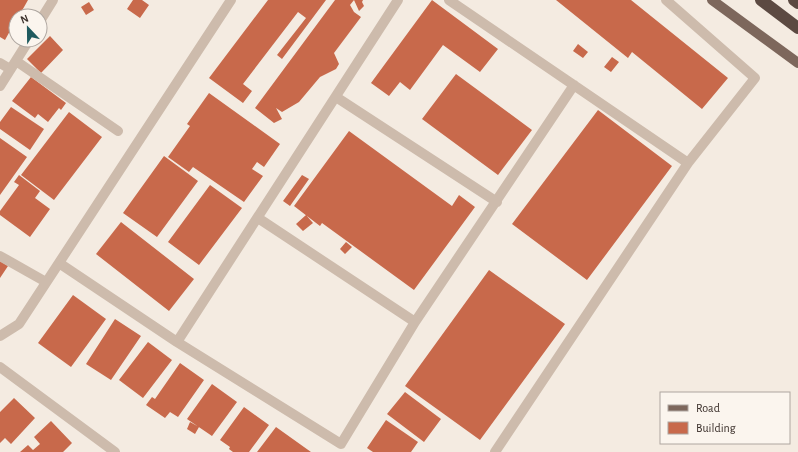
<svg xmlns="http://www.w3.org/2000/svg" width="798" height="452" font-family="'Alegreya Sans',sans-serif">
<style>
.building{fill:#c8694b}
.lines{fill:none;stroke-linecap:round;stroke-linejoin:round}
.minor{stroke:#cdbbac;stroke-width:10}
.major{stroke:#7d675c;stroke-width:10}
.highway{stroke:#5c4a42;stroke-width:12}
</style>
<rect width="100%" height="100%" fill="#f4ebe1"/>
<path class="building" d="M 0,0 L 28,0 L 19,16 L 16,16 L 16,20 L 5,40 L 0,37 Z
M 133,0 L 142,0 L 149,5 L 140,18 L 127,9 Z
M 268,0 L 326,0 L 282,59 L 277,55 L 306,18 L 298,12 L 243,84 L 252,91 L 243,103 L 209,78 Z
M 335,0 L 363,0 L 362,2 L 364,6 L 359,11 L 354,0 L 350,5 L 354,12 L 361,17 L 334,53 L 339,64 L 336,69 L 320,77 L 299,102 L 282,112 L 276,108 L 282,119 L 274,123 L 255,108 Z
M 432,0 L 498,49 L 480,72 L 443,45 L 410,90 L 400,82 L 389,96 L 371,83 Z
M 556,0 L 631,0 L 728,78 L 702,109 L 632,52 L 628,58 Z
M 89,2 L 94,10 L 86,15 L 81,7 Z
M 50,36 L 63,50 L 41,73 L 27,59 Z
M 578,44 L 588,52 L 583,58 L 573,51 Z
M 612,57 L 619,62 L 611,72 L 604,67 Z
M 456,74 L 532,130 L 498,175 L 422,119 Z
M 31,77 L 66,103 L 61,110 L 59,108 L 48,122 L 38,114 L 35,118 L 12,101 Z
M 209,93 L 280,144 L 264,167 L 257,162 L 252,169 L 263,176 L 244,202 L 193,167 L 189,172 L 168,157 L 190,126 L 187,124 Z
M 11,107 L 44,129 L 30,150 L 0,129 L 0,122 Z
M 598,110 L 672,166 L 587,280 L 512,224 Z
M 69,112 L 102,137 L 54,200 L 21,175 Z
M 349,131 L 452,206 L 459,195 L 475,207 L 414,290 L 322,223 L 320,226 L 294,206 Z
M 0,138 L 27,157 L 0,195 Z
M 164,156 L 198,181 L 157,237 L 123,213 Z
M 19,175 L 40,191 L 35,198 L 50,209 L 30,237 L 0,215 L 0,211 L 19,185 L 14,182 Z
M 302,175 L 309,179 L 290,206 L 283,201 Z
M 210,185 L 242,208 L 199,265 L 168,242 Z
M 306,215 L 313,223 L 303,231 L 296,224 Z
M 121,222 L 194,279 L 169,311 L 96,254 Z
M 346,242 L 352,247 L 345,254 L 340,249 Z
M 0,261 L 8,266 L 0,278 Z
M 489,270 L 565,324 L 480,440 L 405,386 Z
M 73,295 L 106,319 L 71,367 L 38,343 Z
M 115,319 L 141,336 L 111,380 L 86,364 Z
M 148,342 L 172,360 L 143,398 L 119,380 Z
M 180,363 L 204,380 L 178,417 L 170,412 L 165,418 L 146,405 L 152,397 L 155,399 Z
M 212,384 L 237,402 L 212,436 L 187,419 Z
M 405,392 L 441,419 L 424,442 L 387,414 Z
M 14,398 L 35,418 L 11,444 L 5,438 L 0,443 L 0,412 Z
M 244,407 L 269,425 L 249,452 L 233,452 L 229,449 L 230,447 L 220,440 Z
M 386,420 L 418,442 L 411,452 L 373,452 L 367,448 Z
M 51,421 L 72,443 L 63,452 L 20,452 L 28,445 L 33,450 L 40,444 L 34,437 Z
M 190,422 L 199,427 L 195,434 L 187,429 Z
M 276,427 L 311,452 L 257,452 Z"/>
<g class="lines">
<path class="minor" d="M 449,0 L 688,163
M 40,21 L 53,0
M 16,61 L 118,131
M 0,63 L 10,69
M 0,86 L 29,40
M 336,97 L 497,202
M 258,218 L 415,322
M 0,256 L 46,282
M 59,263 L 177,342 L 341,444 L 415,322 L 574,85
M 0,336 L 19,324 L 231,0
M 177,342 L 398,0
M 0,367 L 115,452
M 495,452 L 688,163 L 755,78 L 666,0"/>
<path class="major" d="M 712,0 L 798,63"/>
<path class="highway" d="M 761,0 L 798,28
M 794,0 L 798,3"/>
</g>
<rect x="660" y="392" width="130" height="52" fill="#fbf5ee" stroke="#aea6a0"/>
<rect x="668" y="405" width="20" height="6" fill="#7d675c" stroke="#aea6a0"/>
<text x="696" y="412" font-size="12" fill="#3b302b">Road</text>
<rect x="668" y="422" width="20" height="12" fill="#c8694b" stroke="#aea6a0"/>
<text x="696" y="432" font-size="12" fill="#3b302b">Building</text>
<g transform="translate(28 28) rotate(338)"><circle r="19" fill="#fbf5ee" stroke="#aea6a0"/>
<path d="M0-3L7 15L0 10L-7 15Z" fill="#1f5a5e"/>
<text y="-6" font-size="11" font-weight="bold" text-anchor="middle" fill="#3b302b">N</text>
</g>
</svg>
